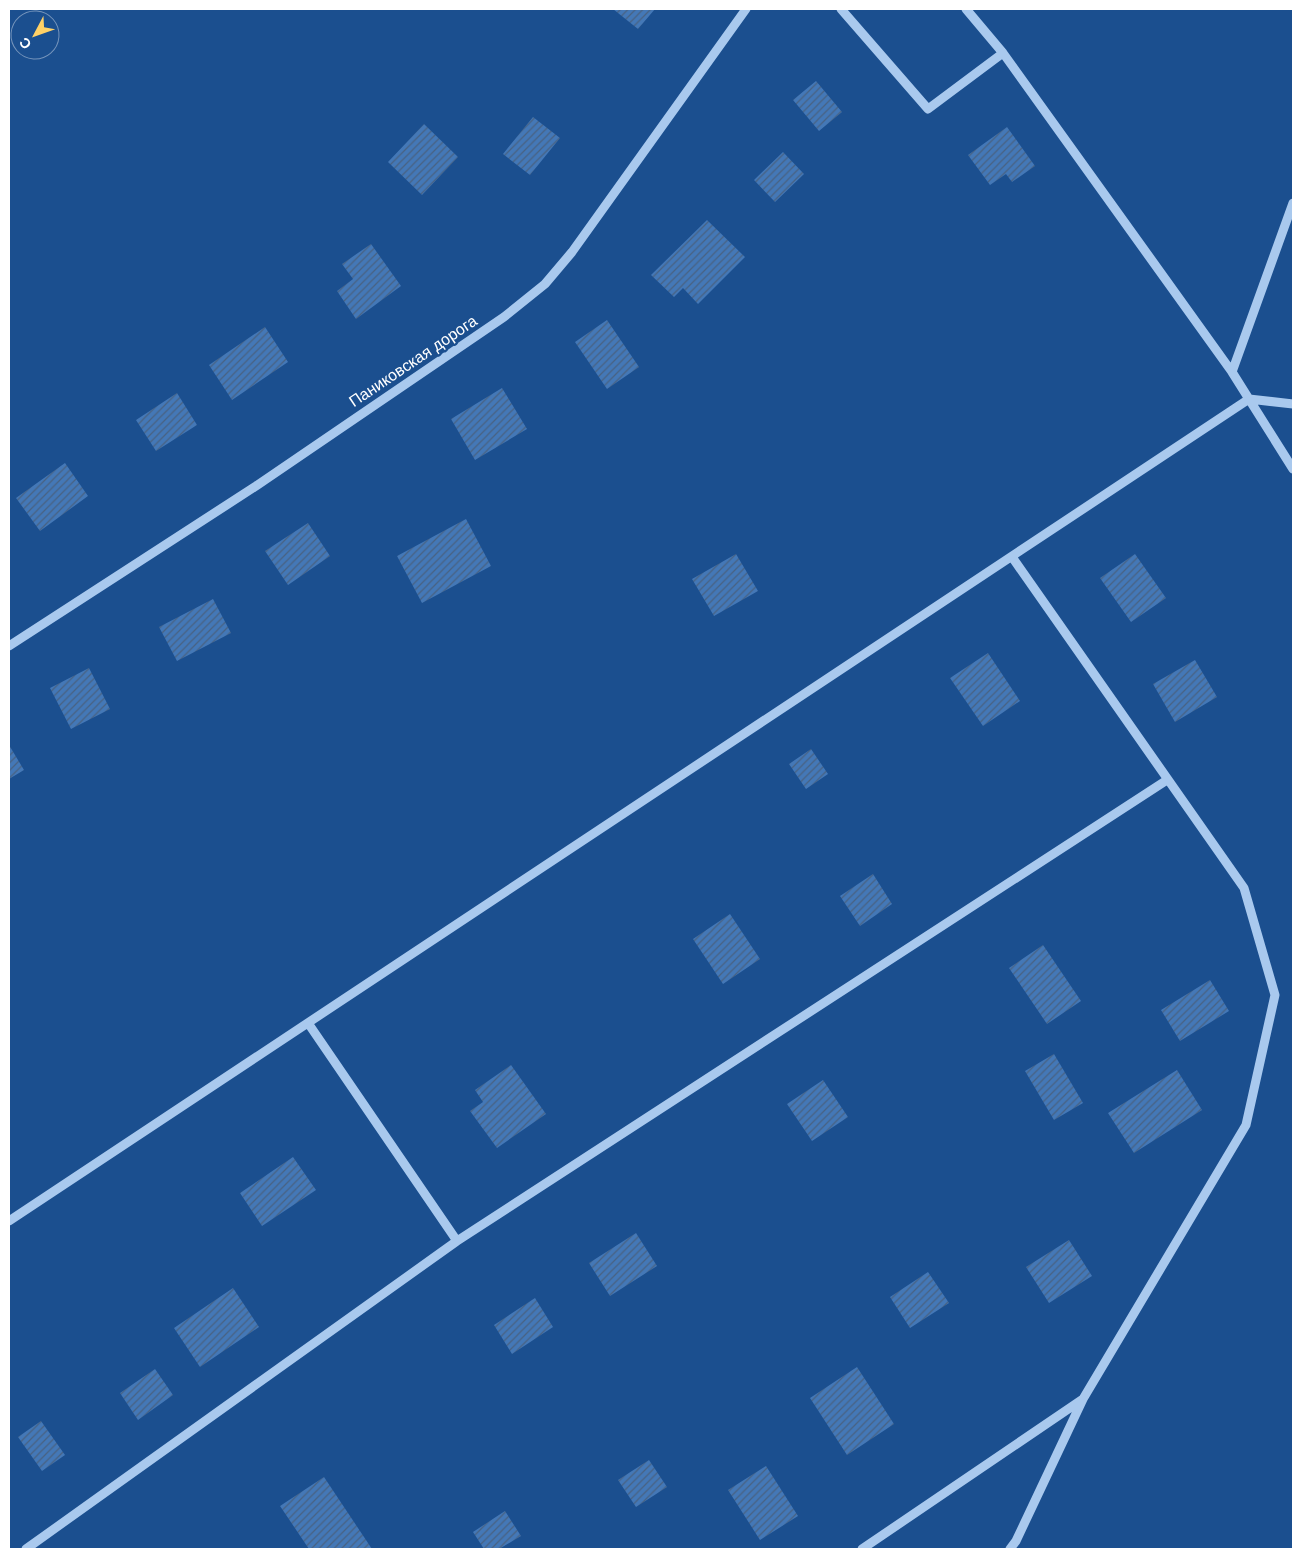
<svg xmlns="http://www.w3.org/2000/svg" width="1302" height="1558" font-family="Arial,sans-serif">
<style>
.building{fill:url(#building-hatch)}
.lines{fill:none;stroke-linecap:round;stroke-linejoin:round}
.minor{stroke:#a9c9ee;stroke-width:9}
.labels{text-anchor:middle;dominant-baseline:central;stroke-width:4.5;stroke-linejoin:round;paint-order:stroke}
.street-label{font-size:16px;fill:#fff;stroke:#1b4f8f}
</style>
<defs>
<pattern id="building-hatch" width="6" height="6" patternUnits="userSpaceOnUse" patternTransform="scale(1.25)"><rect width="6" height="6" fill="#4478b7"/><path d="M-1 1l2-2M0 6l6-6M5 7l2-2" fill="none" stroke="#486282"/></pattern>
</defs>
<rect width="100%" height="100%" fill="#1b4f8f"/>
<path class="building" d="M 613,9 L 655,9 L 638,29 Z
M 816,81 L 842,112 L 819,131 L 793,100 Z
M 533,117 L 560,138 L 530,175 L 503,154 Z
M 424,124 L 458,157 L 422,195 L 388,162 Z
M 1007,127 L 1035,166 L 1012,182 L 1006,174 L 990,185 L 968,155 Z
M 783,152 L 804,174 L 775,202 L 754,180 Z
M 707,220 L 745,257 L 698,304 L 683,288 L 674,297 L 651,275 Z
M 371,244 L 401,286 L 356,319 L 337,291 L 353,279 L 342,264 Z
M 607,320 L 639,367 L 607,389 L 575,342 Z
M 265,327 L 288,362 L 232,400 L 209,365 Z
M 502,388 L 527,429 L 475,460 L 451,419 Z
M 177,393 L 197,425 L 156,451 L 136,420 Z
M 65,463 L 88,496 L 40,531 L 16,498 Z
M 466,519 L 491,566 L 422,603 L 397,556 Z
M 308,523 L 330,556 L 288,585 L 265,551 Z
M 736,554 L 758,591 L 714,616 L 692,579 Z
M 1135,554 L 1166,598 L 1131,622 L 1100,578 Z
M 213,599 L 231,633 L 177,661 L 159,627 Z
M 988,653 L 1020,701 L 983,726 L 950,678 Z
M 1195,660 L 1217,697 L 1175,722 L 1153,684 Z
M 89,668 L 110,709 L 71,729 L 50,688 Z
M 9,745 L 24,770 L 9,779 Z
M 811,749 L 828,774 L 806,789 L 789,764 Z
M 873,874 L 892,904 L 860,926 L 840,896 Z
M 730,914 L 760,959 L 723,984 L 693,939 Z
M 1043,945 L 1081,1001 L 1047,1024 L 1009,968 Z
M 1210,980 L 1229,1011 L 1180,1041 L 1161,1010 Z
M 1054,1054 L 1083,1103 L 1054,1120 L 1025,1071 Z
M 511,1065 L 546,1114 L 497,1148 L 470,1111 L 483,1102 L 475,1090 Z
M 1177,1070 L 1202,1110 L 1134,1153 L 1108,1113 Z
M 823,1080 L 848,1117 L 812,1141 L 787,1104 Z
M 293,1157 L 316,1190 L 262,1226 L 240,1193 Z
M 636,1233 L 657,1266 L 610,1296 L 589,1263 Z
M 1069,1240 L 1092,1276 L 1049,1303 L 1026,1267 Z
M 928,1272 L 949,1303 L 910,1328 L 890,1297 Z
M 233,1288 L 259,1327 L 200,1367 L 174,1328 Z
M 535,1298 L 553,1327 L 512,1354 L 494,1325 Z
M 857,1367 L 894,1424 L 847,1455 L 810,1398 Z
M 155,1369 L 173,1395 L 138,1420 L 120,1393 Z
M 41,1421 L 65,1455 L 42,1471 L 18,1437 Z
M 649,1460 L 667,1487 L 636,1507 L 618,1480 Z
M 766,1466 L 798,1516 L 760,1540 L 728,1490 Z
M 324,1477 L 372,1549 L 309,1549 L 280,1506 Z
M 505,1511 L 521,1536 L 499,1549 L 484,1549 L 473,1532 Z"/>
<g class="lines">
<path class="minor" d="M 841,9 L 928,109 L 1003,53
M 966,9 L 1003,53 L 1232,372 L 1293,469
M 1232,372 L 1293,203
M 9,646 L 256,486 L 504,317 L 545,284 L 572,252 L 746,9
M 308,1023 L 457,1241
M 9,1221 L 1249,399 L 1293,404
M 26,1549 L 457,1241 L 1167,780
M 862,1549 L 1083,1399
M 1010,1549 L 1016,1541 L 1083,1399 L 1246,1125 L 1275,995 L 1244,888 L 1012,557"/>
</g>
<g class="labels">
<g class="street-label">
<text transform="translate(413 361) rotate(-34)">Паниковская дорога</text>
</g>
</g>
<rect width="1302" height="1558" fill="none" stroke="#ffffff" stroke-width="20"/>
<g transform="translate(35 35) rotate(229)"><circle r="24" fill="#1b4f8f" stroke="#7695bc"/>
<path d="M0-4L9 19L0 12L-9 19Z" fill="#ffd166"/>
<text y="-8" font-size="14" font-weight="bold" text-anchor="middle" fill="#ffffff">С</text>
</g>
</svg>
